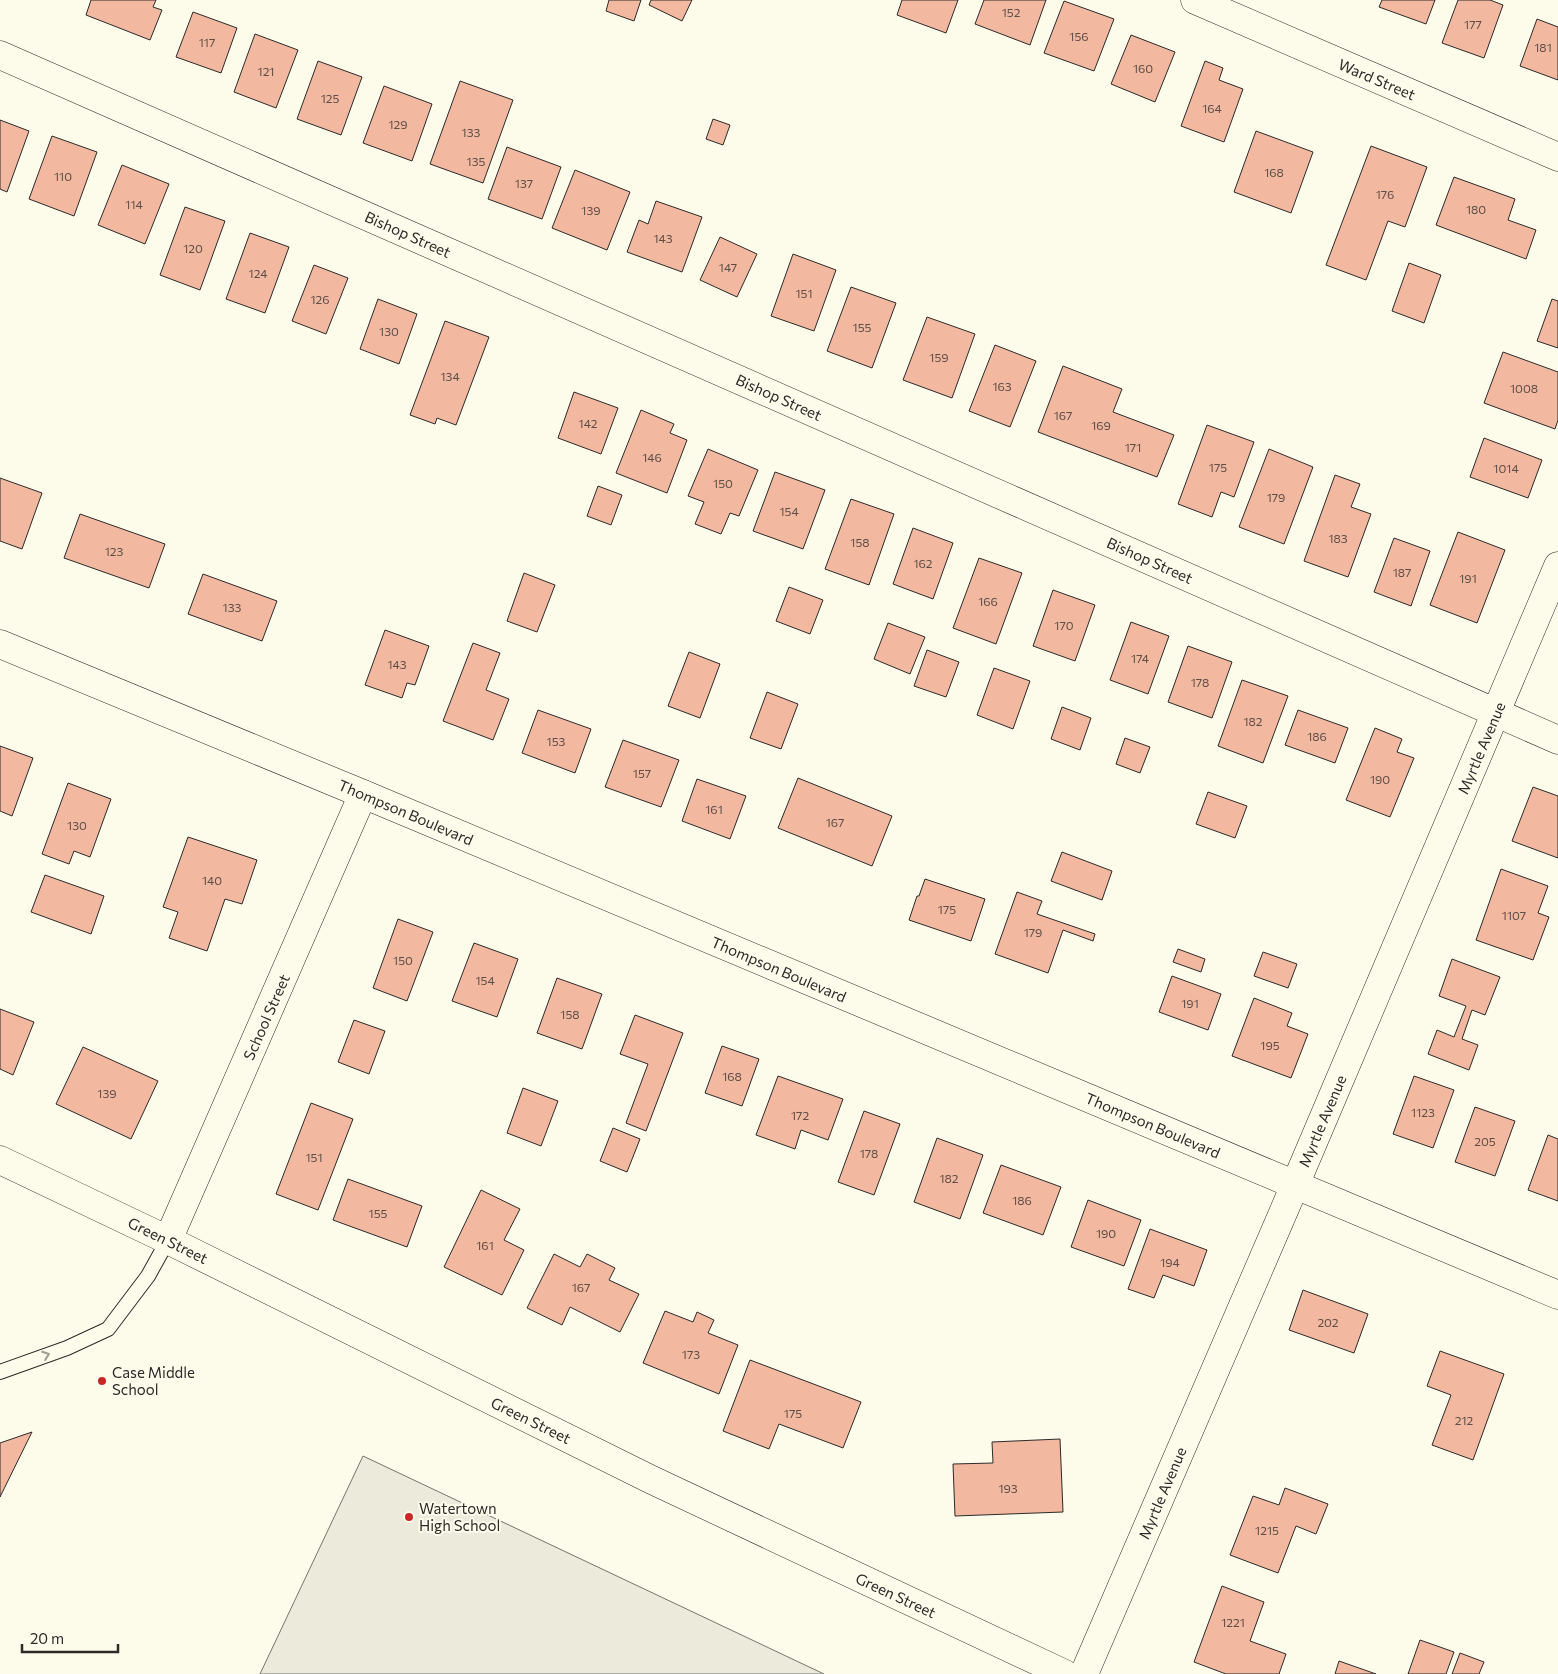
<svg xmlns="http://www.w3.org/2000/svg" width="1558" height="1674" font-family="Commissioner,sans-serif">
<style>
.green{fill:#ecebdb;stroke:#74746e}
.building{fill:#f2b8a0;stroke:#2b2b2b}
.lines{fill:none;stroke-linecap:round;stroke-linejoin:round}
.service-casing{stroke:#2b2b2b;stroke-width:16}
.minor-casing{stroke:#2b2b2b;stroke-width:29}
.tertiary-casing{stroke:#2b2b2b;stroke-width:29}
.service{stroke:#fdfbea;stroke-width:14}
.minor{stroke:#fdfbea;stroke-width:28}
.tertiary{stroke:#fdfbea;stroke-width:28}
.oneway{stroke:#9e9d94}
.poi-dot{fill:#c62828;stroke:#fdfbea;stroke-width:2}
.labels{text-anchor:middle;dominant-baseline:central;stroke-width:4;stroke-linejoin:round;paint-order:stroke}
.number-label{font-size:12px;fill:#5d4e48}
.street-label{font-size:15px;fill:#2b2b2b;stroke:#fdfbea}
.poi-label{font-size:15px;fill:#2b2b2b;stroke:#fdfbea;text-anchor:start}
</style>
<rect width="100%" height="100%" fill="#fdfbea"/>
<path class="green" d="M 363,1456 L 824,1674 L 260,1674 Z"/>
<path class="building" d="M 91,0 L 156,0 L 153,7 L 162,10 L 150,40 L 86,15 Z
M 609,0 L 641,0 L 634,21 L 606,11 Z
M 651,0 L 692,0 L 682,21 L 649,5 Z
M 902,0 L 958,0 L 946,33 L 897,15 Z
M 984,0 L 1046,0 L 1030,45 L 975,24 Z
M 1382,0 L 1435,0 L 1426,24 L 1379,7 Z
M 1458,0 L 1490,0 L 1503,5 L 1484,58 L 1442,43 Z
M 1064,1 L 1114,19 L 1094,71 L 1044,53 Z
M 193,12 L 237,28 L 221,73 L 176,57 Z
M 1537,19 L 1558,27 L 1558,80 L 1520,66 Z
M 255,34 L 298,50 L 276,108 L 234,92 Z
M 1131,35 L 1175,52 L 1155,102 L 1111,84 Z
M 318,61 L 362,77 L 341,135 L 297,119 Z
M 1205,61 L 1223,68 L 1219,80 L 1243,89 L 1224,142 L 1181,126 Z
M 460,81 L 513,100 L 483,183 L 430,164 Z
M 384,86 L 432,104 L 412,161 L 363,143 Z
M 713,119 L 730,125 L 723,145 L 706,139 Z
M 0,120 L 29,131 L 7,192 L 0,189 Z
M 1256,131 L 1313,152 L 1291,213 L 1234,192 Z
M 52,136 L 97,152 L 74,216 L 29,199 Z
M 1371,146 L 1427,167 L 1405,227 L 1388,221 L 1366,280 L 1326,265 Z
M 507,147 L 561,167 L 542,219 L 488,199 Z
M 122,165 L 169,184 L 145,244 L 98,225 Z
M 575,170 L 630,192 L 607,250 L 552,228 Z
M 1454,177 L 1515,199 L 1508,220 L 1536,230 L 1526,259 L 1436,225 Z
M 656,201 L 702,217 L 682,272 L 627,252 L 639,220 L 648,224 Z
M 185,207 L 225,221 L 200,290 L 160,275 Z
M 250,233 L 289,247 L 265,313 L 226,299 Z
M 720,237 L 757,254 L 737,297 L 700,280 Z
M 793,254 L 836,270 L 814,331 L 771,316 Z
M 1409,263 L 1441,275 L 1424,323 L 1392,311 Z
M 314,265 L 348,278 L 326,334 L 292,321 Z
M 851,287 L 896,303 L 872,368 L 827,351 Z
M 378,299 L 417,314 L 399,364 L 360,349 Z
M 1552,299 L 1558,301 L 1558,348 L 1537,341 Z
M 927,317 L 975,334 L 952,398 L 903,380 Z
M 445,321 L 489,337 L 456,425 L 437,418 L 435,424 L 410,415 Z
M 995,345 L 1036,361 L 1010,427 L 969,411 Z
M 1503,352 L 1558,372 L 1558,420 L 1555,429 L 1484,403 Z
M 1063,366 L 1122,389 L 1113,412 L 1174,435 L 1157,477 L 1038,432 Z
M 574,392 L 618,408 L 601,454 L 558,438 Z
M 641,410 L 674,424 L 670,433 L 687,440 L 667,493 L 616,473 Z
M 1207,425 L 1254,442 L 1234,497 L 1221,492 L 1212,517 L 1178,504 Z
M 1484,438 L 1542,460 L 1528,498 L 1470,477 Z
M 708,449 L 758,470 L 739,516 L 730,513 L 721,534 L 695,524 L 704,502 L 688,496 Z
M 1269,449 L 1313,467 L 1284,544 L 1239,527 Z
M 775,472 L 825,490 L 803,549 L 753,531 Z
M 1335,475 L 1360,484 L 1351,507 L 1371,514 L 1348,577 L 1304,561 Z
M 0,478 L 42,493 L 22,549 L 0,541 Z
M 598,486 L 622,495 L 611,525 L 587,516 Z
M 851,499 L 894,514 L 869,585 L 825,569 Z
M 80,514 L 165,544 L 149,588 L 64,558 Z
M 913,528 L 953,543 L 933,599 L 893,584 Z
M 1458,532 L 1505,550 L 1477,623 L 1430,605 Z
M 1394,538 L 1430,551 L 1411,606 L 1374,592 Z
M 979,558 L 1022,573 L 996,644 L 953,628 Z
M 524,573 L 555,585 L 537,632 L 507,621 Z
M 203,574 L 277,601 L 262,641 L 188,614 Z
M 789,587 L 823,600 L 810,634 L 776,621 Z
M 1053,590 L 1095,605 L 1075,661 L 1033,646 Z
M 1131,622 L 1169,636 L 1148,694 L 1110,680 Z
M 888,623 L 925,637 L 910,674 L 874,659 Z
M 385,630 L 429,646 L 415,685 L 407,683 L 402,698 L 365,685 Z
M 473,643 L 500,653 L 486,690 L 509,699 L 493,740 L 443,721 Z
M 1188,646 L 1232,662 L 1212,718 L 1168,702 Z
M 927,650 L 959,662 L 946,697 L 914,686 Z
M 689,652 L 720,664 L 700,718 L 668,706 Z
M 994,668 L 1030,681 L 1013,729 L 977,715 Z
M 1242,680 L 1288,696 L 1263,763 L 1218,746 Z
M 767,692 L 798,704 L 781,749 L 750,738 Z
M 1062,707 L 1091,718 L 1080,750 L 1051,739 Z
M 538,710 L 591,729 L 575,773 L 522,753 Z
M 1298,710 L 1348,728 L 1335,763 L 1285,745 Z
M 1375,728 L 1402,739 L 1397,752 L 1414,758 L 1390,817 L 1346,800 Z
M 1125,738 L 1150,747 L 1140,773 L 1116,764 Z
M 623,740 L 679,760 L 661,807 L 605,787 Z
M 0,746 L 33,758 L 12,816 L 0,811 Z
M 798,778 L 892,816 L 872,866 L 778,828 Z
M 697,779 L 746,796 L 730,839 L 682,821 Z
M 68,783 L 111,799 L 90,857 L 74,851 L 69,864 L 42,854 Z
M 1533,787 L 1558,796 L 1558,858 L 1512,841 Z
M 1208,792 L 1247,806 L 1235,838 L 1196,824 Z
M 188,837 L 257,860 L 242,904 L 225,899 L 207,951 L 169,938 L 178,912 L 163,907 Z
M 1062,852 L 1112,871 L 1102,900 L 1051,881 Z
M 1501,869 L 1548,886 L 1538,913 L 1549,917 L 1533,960 L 1476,940 Z
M 45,875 L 104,896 L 91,934 L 31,912 Z
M 925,879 L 985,899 L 971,941 L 909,920 L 917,896 L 919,896 Z
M 1017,892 L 1042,901 L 1037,914 L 1095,934 L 1093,941 L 1063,930 L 1048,973 L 995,954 Z
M 398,919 L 433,932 L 407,1001 L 373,988 Z
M 474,943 L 518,959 L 497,1017 L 452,1001 Z
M 1178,949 L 1205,959 L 1201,972 L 1173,962 Z
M 1263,952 L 1297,964 L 1288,988 L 1254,976 Z
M 1452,959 L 1500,977 L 1485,1015 L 1472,1010 L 1462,1039 L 1478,1045 L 1469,1070 L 1428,1054 L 1437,1030 L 1454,1037 L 1466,1006 L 1439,996 Z
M 1172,976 L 1221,994 L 1208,1030 L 1159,1012 Z
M 557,978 L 602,994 L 582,1049 L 537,1033 Z
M 1254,998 L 1292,1013 L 1287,1026 L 1308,1034 L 1291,1078 L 1232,1056 Z
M 0,1009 L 34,1022 L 13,1075 L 0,1069 Z
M 635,1015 L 683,1033 L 646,1131 L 626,1123 L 648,1064 L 620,1054 Z
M 354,1020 L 385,1031 L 369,1074 L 338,1062 Z
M 722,1046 L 759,1059 L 742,1106 L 705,1093 Z
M 83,1047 L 158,1081 L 131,1139 L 56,1104 Z
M 778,1076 L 843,1099 L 828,1140 L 801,1130 L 795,1149 L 756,1135 Z
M 1414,1076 L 1454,1090 L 1433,1148 L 1393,1134 Z
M 523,1088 L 558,1101 L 541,1146 L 507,1133 Z
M 311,1103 L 353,1119 L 318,1210 L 276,1194 Z
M 1475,1107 L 1515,1121 L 1495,1176 L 1455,1162 Z
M 864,1111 L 900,1124 L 874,1195 L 838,1182 Z
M 613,1128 L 640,1139 L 627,1172 L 600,1161 Z
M 1548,1135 L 1558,1139 L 1558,1201 L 1528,1190 Z
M 937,1138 L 983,1155 L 960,1219 L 914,1202 Z
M 1001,1165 L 1061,1187 L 1043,1235 L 983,1213 Z
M 348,1179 L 422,1206 L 407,1247 L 333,1220 Z
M 481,1190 L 520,1209 L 504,1240 L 524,1250 L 502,1295 L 444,1267 Z
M 1088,1200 L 1141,1220 L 1124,1266 L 1071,1247 Z
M 1150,1229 L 1207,1250 L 1194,1286 L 1163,1275 L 1154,1298 L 1128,1289 Z
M 554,1254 L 580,1267 L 587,1254 L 615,1268 L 609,1280 L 639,1294 L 620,1332 L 570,1307 L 562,1325 L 527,1308 Z
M 1303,1290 L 1368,1314 L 1354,1353 L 1289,1330 Z
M 665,1311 L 693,1322 L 697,1312 L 714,1320 L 708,1333 L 738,1345 L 719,1394 L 643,1363 Z
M 1440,1351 L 1504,1374 L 1473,1460 L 1432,1445 L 1451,1395 L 1427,1386 Z
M 750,1360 L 861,1402 L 843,1448 L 779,1424 L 769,1449 L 723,1431 Z
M 32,1432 L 0,1497 L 0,1443 Z
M 1060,1439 L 1063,1512 L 955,1516 L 953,1464 L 993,1463 L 992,1442 Z
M 1285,1488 L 1328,1504 L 1316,1534 L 1296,1526 L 1278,1573 L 1230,1555 L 1253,1496 L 1279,1505 Z
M 1222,1586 L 1264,1602 L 1250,1641 L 1286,1654 L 1279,1674 L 1226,1674 L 1194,1662 Z
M 1420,1640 L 1454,1652 L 1446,1674 L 1408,1674 Z
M 1460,1653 L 1484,1662 L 1479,1674 L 1452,1674 Z
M 1339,1661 L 1376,1674 L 1335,1674 Z"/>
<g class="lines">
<defs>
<path id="service" d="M 0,1372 L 67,1348 L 108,1329 L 148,1276 L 168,1240"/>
<path id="minor" d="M 1195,0 L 1558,157
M 0,55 L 1558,740
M 0,1160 L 168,1240 L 652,1480 L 1065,1674
M 168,1240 L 363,794
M 1084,1674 L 1295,1185 L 1558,566"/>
<path id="tertiary" d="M 0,644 L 363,794 L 1558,1295"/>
</defs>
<use href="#service" class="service-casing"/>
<use href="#minor" class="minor-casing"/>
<use href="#tertiary" class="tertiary-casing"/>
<use href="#service" class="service"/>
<use href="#minor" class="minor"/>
<use href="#tertiary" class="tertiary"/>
</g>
<defs><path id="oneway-chevron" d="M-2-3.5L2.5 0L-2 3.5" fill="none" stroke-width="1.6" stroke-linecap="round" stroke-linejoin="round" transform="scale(1.25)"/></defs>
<use class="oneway" href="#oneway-chevron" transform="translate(46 1355) rotate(-20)"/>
<g class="poi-dot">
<circle cx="102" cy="1381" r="5"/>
<circle cx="409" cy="1517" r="5"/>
</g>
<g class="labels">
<g class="number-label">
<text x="1011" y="12">152</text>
<text x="1473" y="24">177</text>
<text x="1079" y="36">156</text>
<text x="207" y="42">117</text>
<text x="1543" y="47">181</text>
<text x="1143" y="68">160</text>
<text x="266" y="71">121</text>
<text x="330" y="98">125</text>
<text x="1212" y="108">164</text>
<text x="398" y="124">129</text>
<text x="471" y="132">133</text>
<text x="476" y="161">135</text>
<text x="1274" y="172">168</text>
<text x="63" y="176">110</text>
<text x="524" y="183">137</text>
<text x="1385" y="194">176</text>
<text x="134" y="204">114</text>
<text x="1476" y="209">180</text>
<text x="591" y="210">139</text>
<text x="663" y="238">143</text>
<text x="193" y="248">120</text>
<text x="728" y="267">147</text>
<text x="258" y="273">124</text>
<text x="804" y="293">151</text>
<text x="320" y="299">126</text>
<text x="862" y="327">155</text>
<text x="389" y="331">130</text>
<text x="939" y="357">159</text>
<text x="450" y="376">134</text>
<text x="1002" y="386">163</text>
<text x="1524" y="388">1008</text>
<text x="1063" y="415">167</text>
<text x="588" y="423">142</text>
<text x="1101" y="425">169</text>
<text x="1133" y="447">171</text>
<text x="652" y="457">146</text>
<text x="1218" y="467">175</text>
<text x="1506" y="468">1014</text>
<text x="723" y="483">150</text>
<text x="1276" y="497">179</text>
<text x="789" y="511">154</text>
<text x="1338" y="538">183</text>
<text x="860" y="542">158</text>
<text x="114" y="551">123</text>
<text x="923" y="563">162</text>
<text x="1402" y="572">187</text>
<text x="1468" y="578">191</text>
<text x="988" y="601">166</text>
<text x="232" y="607">133</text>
<text x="1064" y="625">170</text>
<text x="1140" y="658">174</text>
<text x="397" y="664">143</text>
<text x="1200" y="682">178</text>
<text x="1253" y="721">182</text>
<text x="1317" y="736">186</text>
<text x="556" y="741">153</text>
<text x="642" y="773">157</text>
<text x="1380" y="779">190</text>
<text x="714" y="809">161</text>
<text x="835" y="822">167</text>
<text x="77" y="825">130</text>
<text x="212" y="880">140</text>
<text x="947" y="909">175</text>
<text x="1514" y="915">1107</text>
<text x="1033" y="932">179</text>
<text x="403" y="960">150</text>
<text x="485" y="980">154</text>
<text x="1190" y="1003">191</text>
<text x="570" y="1014">158</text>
<text x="1270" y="1045">195</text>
<text x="732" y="1076">168</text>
<text x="107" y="1093">139</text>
<text x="1423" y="1112">1123</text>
<text x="800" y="1115">172</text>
<text x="1485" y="1141">205</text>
<text x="869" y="1153">178</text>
<text x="314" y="1157">151</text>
<text x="949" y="1178">182</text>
<text x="1022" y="1200">186</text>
<text x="378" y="1213">155</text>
<text x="1106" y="1233">190</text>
<text x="485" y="1245">161</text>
<text x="1170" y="1262">194</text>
<text x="581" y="1287">167</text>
<text x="1328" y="1322">202</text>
<text x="691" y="1354">173</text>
<text x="793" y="1413">175</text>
<text x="1464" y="1420">212</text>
<text x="1008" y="1488">193</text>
<text x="1267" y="1530">1215</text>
<text x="1233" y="1622">1221</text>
</g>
<g class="street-label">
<text transform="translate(1377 79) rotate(23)">Ward Street</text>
<text transform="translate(408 234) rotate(24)">Bishop Street</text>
<text transform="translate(779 397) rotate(24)">Bishop Street</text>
<text transform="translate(1150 560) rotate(24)">Bishop Street</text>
<text transform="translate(1481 748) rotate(-67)">Myrtle Avenue</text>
<text transform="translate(406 812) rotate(23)">Thompson Boulevard</text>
<text transform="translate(779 969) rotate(23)">Thompson Boulevard</text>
<text transform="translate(266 1017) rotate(-66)">School Street</text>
<text transform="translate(1322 1121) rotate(-67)">Myrtle Avenue</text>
<text transform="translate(1153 1125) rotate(23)">Thompson Boulevard</text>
<text transform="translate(168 1240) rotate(26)">Green Street</text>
<text transform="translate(531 1420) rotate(26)">Green Street</text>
<text transform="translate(1162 1493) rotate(-67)">Myrtle Avenue</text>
<text transform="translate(896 1595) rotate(25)">Green Street</text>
</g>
<g class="poi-label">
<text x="112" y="1372">Case Middle<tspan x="112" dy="17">School</tspan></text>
<text x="419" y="1508">Watertown<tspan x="419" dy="17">High School</tspan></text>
</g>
</g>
<path d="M22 1644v8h96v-8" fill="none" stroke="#2b2b2b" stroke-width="2.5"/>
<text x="30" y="1644" font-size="15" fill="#2b2b2b" stroke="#fdfbea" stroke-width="4" paint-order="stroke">20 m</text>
</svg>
